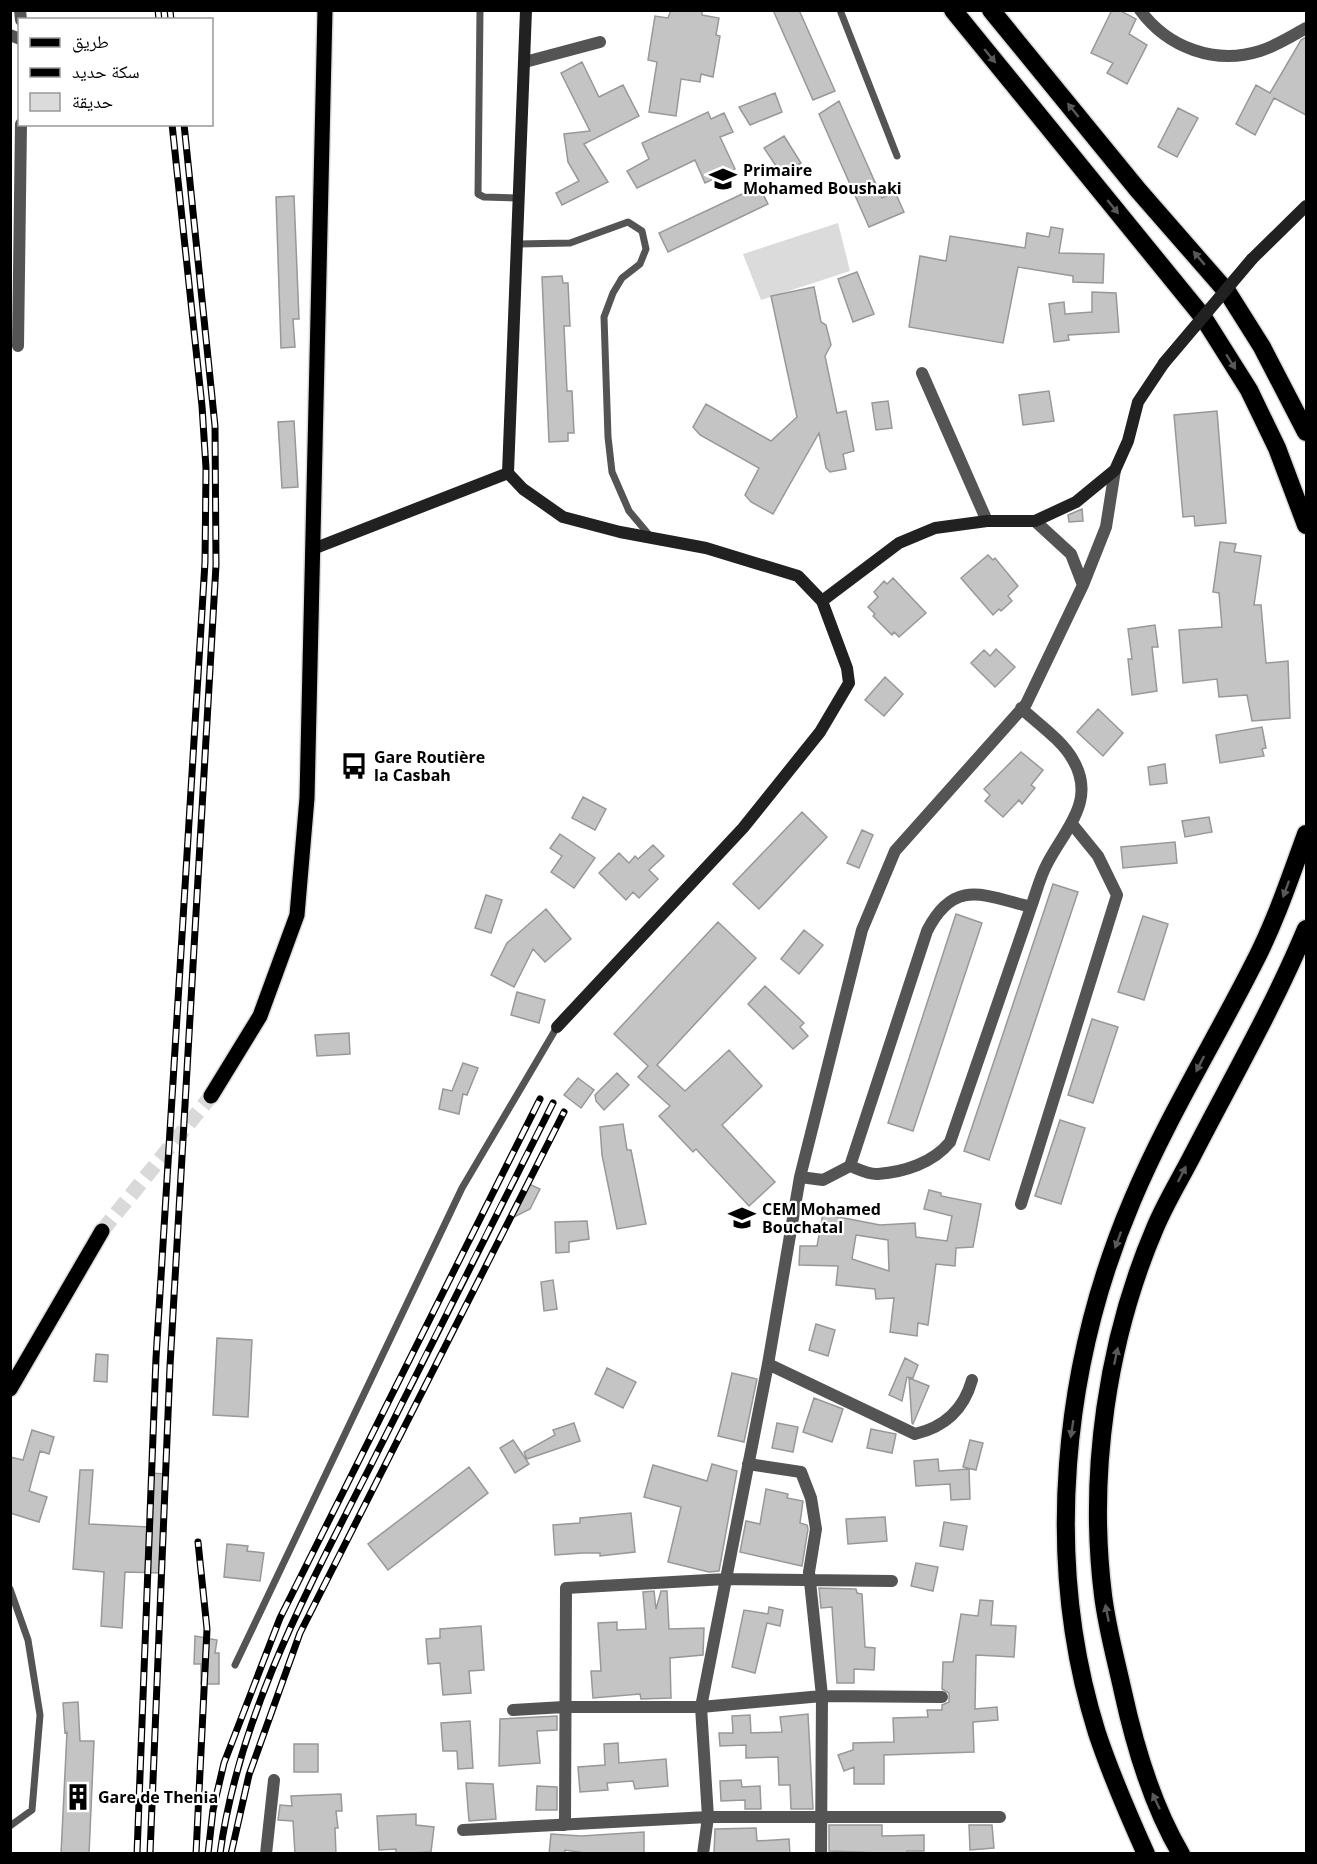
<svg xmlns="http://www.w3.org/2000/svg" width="1317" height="1864" font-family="'Open Sans','Noto Naskh Arabic',sans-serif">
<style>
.green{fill:#dbdbdb}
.building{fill:#c4c4c4;stroke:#989898;stroke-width:1.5;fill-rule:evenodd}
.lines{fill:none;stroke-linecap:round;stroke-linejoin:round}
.primary-tunnel{stroke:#d9d9d9;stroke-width:15;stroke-dasharray:15 8;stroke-linecap:butt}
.primary-casing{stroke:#dbdbdb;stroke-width:18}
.highway-casing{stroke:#dbdbdb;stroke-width:21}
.lane{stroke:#545454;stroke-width:7}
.street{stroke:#545454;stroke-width:12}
.secondary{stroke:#212121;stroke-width:12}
.primary{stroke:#000;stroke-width:15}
.highway{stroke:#000;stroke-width:18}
.rail-casing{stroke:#000;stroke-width:7}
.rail{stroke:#fff;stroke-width:4.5;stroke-dasharray:14;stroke-linecap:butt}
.secondary-bridge{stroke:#212121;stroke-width:12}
.oneway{fill:#595959}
.labels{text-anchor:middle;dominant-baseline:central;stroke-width:4.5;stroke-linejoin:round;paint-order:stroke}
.poi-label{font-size:16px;font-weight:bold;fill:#000;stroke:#fff;text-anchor:start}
</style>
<rect width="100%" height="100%" fill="#fff"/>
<path class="green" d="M 838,223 L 850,271 L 761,300 L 743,254 Z"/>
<path class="building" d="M 671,10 L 702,10 L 702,15 L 719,18 L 716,35 L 720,36 L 713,77 L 701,74 L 700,82 L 681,79 L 676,116 L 649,112 L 657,62 L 648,60 L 655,16 L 668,18 Z
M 773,10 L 799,10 L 835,91 L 813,100 Z
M 1112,10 L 1119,10 L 1136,19 L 1129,34 L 1147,45 L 1127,84 L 1107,73 L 1113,63 L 1091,53 Z
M 1306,37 L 1306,115 L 1274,98 L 1255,135 L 1236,124 L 1256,85 L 1270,93 L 1301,40 Z
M 582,62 L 599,97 L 623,85 L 639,116 L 584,144 L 608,182 L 562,205 L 556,193 L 579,181 L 568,162 L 564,134 L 590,131 L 561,73 Z
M 775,93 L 782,112 L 750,125 L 739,107 Z
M 839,101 L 882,198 L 895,192 L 904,212 L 869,227 L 819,114 Z
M 1178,108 L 1198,118 L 1177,157 L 1158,147 Z
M 708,112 L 711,119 L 724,113 L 733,132 L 720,137 L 735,169 L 705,183 L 695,160 L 637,188 L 627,171 L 649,159 L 642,143 Z
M 784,136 L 801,163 L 782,175 L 764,148 Z
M 759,186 L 768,204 L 668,252 L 659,233 Z
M 294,196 L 299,319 L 293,319 L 295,347 L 281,348 L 276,197 Z
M 1051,227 L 1063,229 L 1059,253 L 1104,254 L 1103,283 L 1073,282 L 1073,276 L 1018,267 L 1003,343 L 909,327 L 920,256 L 946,261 L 950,236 L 1025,248 L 1027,233 L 1049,237 Z
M 857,272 L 874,314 L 853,322 L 838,279 Z
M 562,276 L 563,283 L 568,283 L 570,326 L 564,326 L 567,391 L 572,391 L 574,433 L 568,433 L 568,441 L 549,442 L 542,277 Z
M 814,287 L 821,322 L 826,325 L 831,345 L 825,356 L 837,413 L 846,411 L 854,451 L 843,454 L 846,469 L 830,472 L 826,468 L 819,433 L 773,514 L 751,502 L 745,495 L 759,468 L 700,435 L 693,427 L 706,404 L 771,441 L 797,417 L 771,296 Z
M 1092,292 L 1116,293 L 1119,332 L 1068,335 L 1069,340 L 1054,342 L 1049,304 L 1064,302 L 1065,314 L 1092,312 Z
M 1049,391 L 1054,421 L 1023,425 L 1019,395 Z
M 888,401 L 892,428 L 876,430 L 872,403 Z
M 1217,411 L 1226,523 L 1195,526 L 1194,516 L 1183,517 L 1174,415 Z
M 294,421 L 298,487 L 282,488 L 278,422 Z
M 1082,509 L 1083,521 L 1069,522 L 1068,515 Z
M 1220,542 L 1236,544 L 1234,552 L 1261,556 L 1254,605 L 1261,605 L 1266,663 L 1288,661 L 1290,718 L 1252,721 L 1247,695 L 1219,697 L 1217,679 L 1183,683 L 1179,630 L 1222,627 L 1219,593 L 1213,592 Z
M 988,555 L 993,560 L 995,558 L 1018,586 L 1008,596 L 1012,601 L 1001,611 L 999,609 L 993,615 L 961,578 Z
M 893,578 L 926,613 L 899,637 L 894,632 L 892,635 L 873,616 L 875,614 L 868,607 L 878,597 L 874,592 L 884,581 L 887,584 Z
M 1155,625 L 1158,647 L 1152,647 L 1157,691 L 1132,695 L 1128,659 L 1132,659 L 1128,629 Z
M 996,649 L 1015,667 L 995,687 L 971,663 L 984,650 L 990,656 Z
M 885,677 L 903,694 L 884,716 L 865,700 Z
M 1098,709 L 1123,733 L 1103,756 L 1077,732 Z
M 1262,727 L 1266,748 L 1262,749 L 1264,756 L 1220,763 L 1216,735 Z
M 1021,752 L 1043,770 L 1031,785 L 1035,788 L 1022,804 L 1019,800 L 1003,817 L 985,801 L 990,795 L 984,789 Z
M 1165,764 L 1167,783 L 1150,785 L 1148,767 Z
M 583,797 L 606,809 L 595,830 L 572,818 Z
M 802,812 L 827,837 L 759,909 L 733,884 Z
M 1209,817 L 1212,832 L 1185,837 L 1182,821 Z
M 862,830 L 873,835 L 859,868 L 847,863 Z
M 560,834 L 595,858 L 574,888 L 551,872 L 562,856 L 550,848 Z
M 1175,842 L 1177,863 L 1123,868 L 1121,847 Z
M 653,845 L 664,856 L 649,870 L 658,879 L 639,898 L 633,892 L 626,900 L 599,873 L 619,853 L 629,863 L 635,856 L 638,859 Z
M 1053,884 L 1078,892 L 989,1160 L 964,1151 Z
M 486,895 L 502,900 L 491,933 L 475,928 Z
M 546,909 L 571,939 L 545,962 L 533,949 L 514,987 L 491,975 L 507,943 Z
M 956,914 L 982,923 L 913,1131 L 888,1123 Z
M 1143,916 L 1168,924 L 1144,1000 L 1118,992 Z
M 718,922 L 756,958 L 657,1065 L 685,1091 L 729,1050 L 762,1086 L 722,1125 L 775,1182 L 749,1206 L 696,1149 L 693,1152 L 659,1116 L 670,1106 L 638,1077 L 648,1066 L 614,1034 Z
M 804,930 L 823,945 L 799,974 L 781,959 Z
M 765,986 L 804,1023 L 800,1027 L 808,1036 L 793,1049 L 748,1004 Z
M 517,992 L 545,1000 L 539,1023 L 511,1015 Z
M 1092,1019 L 1118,1027 L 1093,1103 L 1068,1095 Z
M 349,1033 L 350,1054 L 317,1056 L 315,1035 Z
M 463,1063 L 478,1068 L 467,1095 L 463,1094 L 459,1114 L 439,1109 L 443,1089 L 452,1091 Z
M 617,1073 L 629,1085 L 604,1110 L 596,1101 L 595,1095 Z
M 578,1078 L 594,1090 L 581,1108 L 564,1095 Z
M 1060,1120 L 1085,1128 L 1061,1204 L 1035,1196 Z
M 623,1124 L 627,1150 L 631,1150 L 646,1224 L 617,1229 L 602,1155 L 600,1127 Z
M 529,1184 L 540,1189 L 530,1209 L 512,1218 Z
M 929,1190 L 941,1193 L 941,1196 L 981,1204 L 973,1247 L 956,1248 L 955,1266 L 936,1264 L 928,1325 L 918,1323 L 917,1336 L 890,1332 L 894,1298 L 876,1299 L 875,1289 L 836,1285 L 838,1266 L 799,1265 L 800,1246 L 817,1246 L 823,1214 L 880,1225 L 915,1223 L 916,1237 L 947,1241 L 952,1216 L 924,1209 ZM 856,1235 L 888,1240 L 889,1271 L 852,1259 Z
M 587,1221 L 589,1239 L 569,1242 L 569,1252 L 556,1253 L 555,1222 Z
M 553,1280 L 557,1309 L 544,1311 L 541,1282 Z
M 816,1324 L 835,1330 L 828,1356 L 809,1350 Z
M 217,1338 L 252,1340 L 248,1417 L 213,1415 Z
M 96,1354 L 108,1355 L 107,1382 L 94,1381 Z
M 905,1358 L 918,1365 L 913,1378 L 907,1377 L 902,1401 L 889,1395 Z
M 607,1368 L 636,1382 L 623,1408 L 595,1394 Z
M 732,1373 L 757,1379 L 744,1442 L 718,1436 Z
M 909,1378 L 929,1386 L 913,1424 L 912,1423 Z
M 814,1398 L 843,1409 L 832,1442 L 803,1432 Z
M 574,1423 L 580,1441 L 527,1459 L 524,1452 L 555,1435 L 553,1430 Z
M 777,1423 L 798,1427 L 793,1452 L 772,1448 Z
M 871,1429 L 896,1434 L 892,1453 L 867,1448 Z
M 32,1430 L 54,1437 L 49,1454 L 40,1451 L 29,1491 L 47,1497 L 39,1522 L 10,1513 L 10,1457 L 23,1460 Z
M 513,1440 L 529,1464 L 515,1473 L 500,1448 Z
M 970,1440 L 983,1443 L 976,1470 L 963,1467 Z
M 938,1459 L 939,1471 L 969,1469 L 970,1499 L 951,1500 L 950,1484 L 916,1486 L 914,1461 Z
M 712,1464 L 737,1471 L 719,1571 L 709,1572 L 668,1562 L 681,1507 L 644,1497 L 653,1465 L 707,1481 Z
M 469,1467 L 488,1493 L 388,1570 L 368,1544 Z
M 80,1470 L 93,1470 L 89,1524 L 149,1527 L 150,1473 L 166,1474 L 162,1573 L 125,1572 L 122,1628 L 101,1626 L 104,1572 L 73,1569 Z
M 766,1489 L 788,1494 L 787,1498 L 803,1501 L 800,1523 L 807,1525 L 808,1529 L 802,1566 L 740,1552 L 746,1521 L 760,1524 Z
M 631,1513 L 635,1552 L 600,1556 L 600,1553 L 582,1553 L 555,1555 L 553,1525 L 580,1523 L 580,1518 Z
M 885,1517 L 887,1541 L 848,1544 L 846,1519 Z
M 944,1522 L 967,1526 L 963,1550 L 940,1546 Z
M 227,1544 L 248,1546 L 247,1551 L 264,1553 L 260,1581 L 224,1577 Z
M 916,1563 L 938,1567 L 933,1591 L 911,1586 Z
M 819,1588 L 856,1589 L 857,1593 L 862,1594 L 865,1647 L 875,1648 L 874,1670 L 854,1669 L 854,1683 L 837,1683 L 832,1607 L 821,1608 Z
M 654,1591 L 656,1609 L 661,1591 L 667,1591 L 669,1629 L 704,1628 L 703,1655 L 670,1658 L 671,1698 L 641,1699 L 640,1694 L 593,1698 L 591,1671 L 601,1671 L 598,1623 L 617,1622 L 617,1630 L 646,1629 L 643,1592 Z
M 980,1600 L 993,1601 L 991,1625 L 1016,1626 L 1014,1657 L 976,1655 L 975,1709 L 997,1707 L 998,1720 L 973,1722 L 974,1752 L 884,1755 L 884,1784 L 854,1784 L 854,1767 L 844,1771 L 838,1755 L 853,1750 L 853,1743 L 894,1742 L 893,1718 L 928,1717 L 927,1710 L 942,1710 L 942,1705 L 949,1702 L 949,1693 L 942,1689 L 943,1662 L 953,1662 L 961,1614 L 978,1616 Z
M 769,1607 L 783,1610 L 780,1626 L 767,1623 L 755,1673 L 732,1667 L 744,1610 L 768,1614 Z
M 481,1626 L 484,1670 L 469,1671 L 471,1693 L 443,1695 L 440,1663 L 428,1664 L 426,1639 L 440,1638 L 440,1629 Z
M 195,1636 L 217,1640 L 215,1653 L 219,1653 L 219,1684 L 201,1684 L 201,1664 L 194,1664 Z
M 78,1702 L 80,1741 L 94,1741 L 89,1854 L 61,1854 L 67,1732 L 65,1733 L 63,1703 Z
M 808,1714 L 813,1809 L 791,1809 L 790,1785 L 779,1785 L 778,1757 L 746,1758 L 746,1745 L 720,1746 L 719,1733 L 733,1733 L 732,1716 L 750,1715 L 751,1733 L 782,1732 L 780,1717 Z
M 557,1716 L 557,1730 L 537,1731 L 540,1763 L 499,1766 L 500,1719 Z
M 470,1721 L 473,1768 L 458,1769 L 457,1751 L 443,1751 L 441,1723 Z
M 618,1743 L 619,1763 L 666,1759 L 668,1786 L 635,1789 L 633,1781 L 607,1783 L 608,1790 L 580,1792 L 578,1767 L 605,1765 L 604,1744 Z
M 294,1744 L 318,1744 L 318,1772 L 294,1772 Z
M 741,1780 L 742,1787 L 760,1786 L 761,1809 L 745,1809 L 745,1800 L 721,1801 L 720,1781 Z
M 466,1783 L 493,1784 L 496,1819 L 469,1821 Z
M 537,1786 L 557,1787 L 557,1810 L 536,1810 Z
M 341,1794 L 342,1811 L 336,1811 L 338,1828 L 335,1828 L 336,1854 L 295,1854 L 293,1821 L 278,1820 L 280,1805 L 292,1806 L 291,1796 Z
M 416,1814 L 416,1825 L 434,1827 L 431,1852 L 396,1854 L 396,1849 L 379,1850 L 377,1816 Z
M 829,1825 L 882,1825 L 882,1836 L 924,1835 L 924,1851 L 907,1851 L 907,1854 L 829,1851 Z
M 969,1825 L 992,1825 L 994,1848 L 970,1850 Z
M 756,1828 L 757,1841 L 789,1839 L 790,1854 L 714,1854 L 715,1829 Z
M 644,1832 L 644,1854 L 592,1854 L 565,1850 L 565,1854 L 549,1854 L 551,1834 L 581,1836 Z"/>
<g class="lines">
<path class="primary-tunnel" d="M 102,1231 L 211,1096"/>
<defs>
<path id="primary" d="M 211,1096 L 260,1016 L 297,915 L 307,798 L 325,10
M 10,1389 L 102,1231"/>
<path id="highway" d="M 953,10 L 1203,317 L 1249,390 L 1277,448 L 1306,525
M 991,10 L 1138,190 L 1228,293 L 1262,347 L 1306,432
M 1146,1854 C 1128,1814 1111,1775 1097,1733 C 1043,1561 1062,1366 1132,1201 C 1166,1120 1213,1044 1253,965 C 1275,923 1290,878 1306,834
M 1181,1854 C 1152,1805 1135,1747 1123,1692 C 1116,1660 1107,1628 1103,1595 C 1088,1474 1107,1340 1155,1228 C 1165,1204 1179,1181 1191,1158 C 1230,1082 1273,1008 1306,929"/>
</defs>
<use href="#primary" class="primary-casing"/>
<use href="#highway" class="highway-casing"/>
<path class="lane" d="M 480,10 L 478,194 L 484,197 L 520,198
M 840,10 L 897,156
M 518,244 L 570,243 L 628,222 L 642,231 L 646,249 L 640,264 L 622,278 L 613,293 L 604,317 L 608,437 L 612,472 L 629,511 L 650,536
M 10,1589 L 28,1640 L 40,1715 L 32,1810 L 10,1826
M 235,1665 L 462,1188 L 557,1027"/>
<path class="street" d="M 20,10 L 21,20
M 1140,10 C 1168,48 1215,65 1260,51 C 1276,46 1292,36 1306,28
M 10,35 L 20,39
M 525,62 L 600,42
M 18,346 L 21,124
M 922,373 L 987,521
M 1035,521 L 1071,554 L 1083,585
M 850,1166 C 858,1169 869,1175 878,1174 C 904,1172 933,1163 950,1142 L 1031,907
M 800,1177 L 823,1180 L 850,1166 L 927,931 C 954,878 983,895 1031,907 C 1036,893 1040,877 1047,864 C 1065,829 1097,801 1073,760 C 1062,740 1037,723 1021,708
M 1021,1204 L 1117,895 L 1098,856 L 1072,824
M 768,1364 L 915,1434 C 945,1427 964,1409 972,1380
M 748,1464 L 801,1472 L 811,1498 L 816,1529 L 809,1572 L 822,1696 L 821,1854
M 513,1710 L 564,1707 L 701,1707 L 822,1696 L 942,1697
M 565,1825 L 566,1588 L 726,1579 L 892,1581
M 463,1830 L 708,1817 L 1000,1817
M 266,1854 L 274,1780
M 703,1854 L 708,1817 L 701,1707 L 768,1364 L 800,1177 L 862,930 L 895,851 L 1026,704 L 1083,585 L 1106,527 L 1115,470"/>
<path class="secondary" d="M 526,10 L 508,473 L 523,489 L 563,517 L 620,532 L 706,548 L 798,576 L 822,601 L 847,668 L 849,683 L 820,732 L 743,828 L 557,1027
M 1252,259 L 1306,206
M 313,549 L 508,473
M 822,601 L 899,543 L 935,528 L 987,521 L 1035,521 L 1076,502 L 1115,470 L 1128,441 L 1138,402 L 1164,363"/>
<use href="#primary" class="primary"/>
<use href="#highway" class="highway"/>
<defs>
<path id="rail" d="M 158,10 L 159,20
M 170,10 L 171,20
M 137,1854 L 156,1358 L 205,562 L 206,468 L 202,406 L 172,124
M 150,1854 L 170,1366 L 216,565 L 215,426 L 184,124
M 196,1854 L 207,1629 L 198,1542
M 208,1854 L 213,1810 L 224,1763 L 280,1618 L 540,1099
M 220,1854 C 239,1714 309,1587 372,1463 C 432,1343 492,1223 553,1103
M 231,1854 L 249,1775 L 300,1633 L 564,1112"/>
</defs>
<use href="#rail" class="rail-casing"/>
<use href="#rail" class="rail"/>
<path class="secondary-bridge" d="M 1164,363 L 1252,259"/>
</g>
<defs><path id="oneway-solid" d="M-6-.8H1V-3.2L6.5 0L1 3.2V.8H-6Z" transform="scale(1.5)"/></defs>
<g class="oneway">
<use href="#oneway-solid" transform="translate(990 56) rotate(51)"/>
<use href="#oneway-solid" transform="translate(1073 110) rotate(-129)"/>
<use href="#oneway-solid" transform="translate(1113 207) rotate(51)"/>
<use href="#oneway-solid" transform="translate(1199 258) rotate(-130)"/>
<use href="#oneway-solid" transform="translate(1231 362) rotate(58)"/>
<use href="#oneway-solid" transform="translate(1286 889) rotate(110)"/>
<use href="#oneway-solid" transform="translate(1200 1064) rotate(117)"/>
<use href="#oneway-solid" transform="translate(1182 1174) rotate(-63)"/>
<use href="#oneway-solid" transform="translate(1118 1240) rotate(110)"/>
<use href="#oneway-solid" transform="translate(1116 1356) rotate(-78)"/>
<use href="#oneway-solid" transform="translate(1072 1429) rotate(99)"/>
<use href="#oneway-solid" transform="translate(1107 1613) rotate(-101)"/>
<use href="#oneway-solid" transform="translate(1156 1801) rotate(-115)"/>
</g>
<defs>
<symbol id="school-bare" viewBox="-9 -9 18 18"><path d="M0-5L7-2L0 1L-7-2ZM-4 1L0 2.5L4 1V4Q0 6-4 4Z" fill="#000" stroke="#fff" stroke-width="2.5" paint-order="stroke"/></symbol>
<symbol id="bus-bare" viewBox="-9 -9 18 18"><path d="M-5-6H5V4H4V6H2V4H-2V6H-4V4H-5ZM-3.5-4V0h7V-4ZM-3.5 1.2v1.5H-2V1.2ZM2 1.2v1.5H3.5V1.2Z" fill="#000" stroke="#fff" stroke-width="2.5" paint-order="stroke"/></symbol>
<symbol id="building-bare" viewBox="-9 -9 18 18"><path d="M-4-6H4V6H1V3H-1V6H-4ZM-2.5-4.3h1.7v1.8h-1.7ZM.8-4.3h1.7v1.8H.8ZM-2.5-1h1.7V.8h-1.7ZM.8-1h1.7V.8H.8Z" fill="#000" stroke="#fff" stroke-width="2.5" paint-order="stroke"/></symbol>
</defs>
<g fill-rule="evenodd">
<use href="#school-bare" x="704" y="160" width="38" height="38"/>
<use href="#bus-bare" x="335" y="747" width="38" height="38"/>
<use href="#school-bare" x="723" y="1199" width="38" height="38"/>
<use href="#building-bare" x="59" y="1778" width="38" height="38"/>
</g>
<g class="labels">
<g class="poi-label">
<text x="743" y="170">Primaire<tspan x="743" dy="18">Mohamed Boushaki</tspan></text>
<text x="374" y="757">Gare Routière<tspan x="374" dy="18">la Casbah</tspan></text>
<text x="762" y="1209">CEM Mohamed<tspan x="762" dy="18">Bouchatal</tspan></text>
<text x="98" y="1797">Gare de Thenia</text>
</g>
</g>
<rect width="1317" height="1864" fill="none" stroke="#000000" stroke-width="24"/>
<rect x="18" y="18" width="195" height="108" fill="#ffffff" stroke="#999999" stroke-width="1.5"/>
<rect x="30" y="38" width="30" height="9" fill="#000000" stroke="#999999" stroke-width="1.5"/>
<text x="72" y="48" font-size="18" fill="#000000">طريق</text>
<rect x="30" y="68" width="30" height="9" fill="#000000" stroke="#999999" stroke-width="1.5"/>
<text x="72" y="78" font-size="18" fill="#000000">سكة حديد</text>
<rect x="30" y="93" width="30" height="18" fill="#dbdbdb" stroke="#999999" stroke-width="1.5"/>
<text x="72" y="108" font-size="18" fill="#000000">حديقة</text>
</svg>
